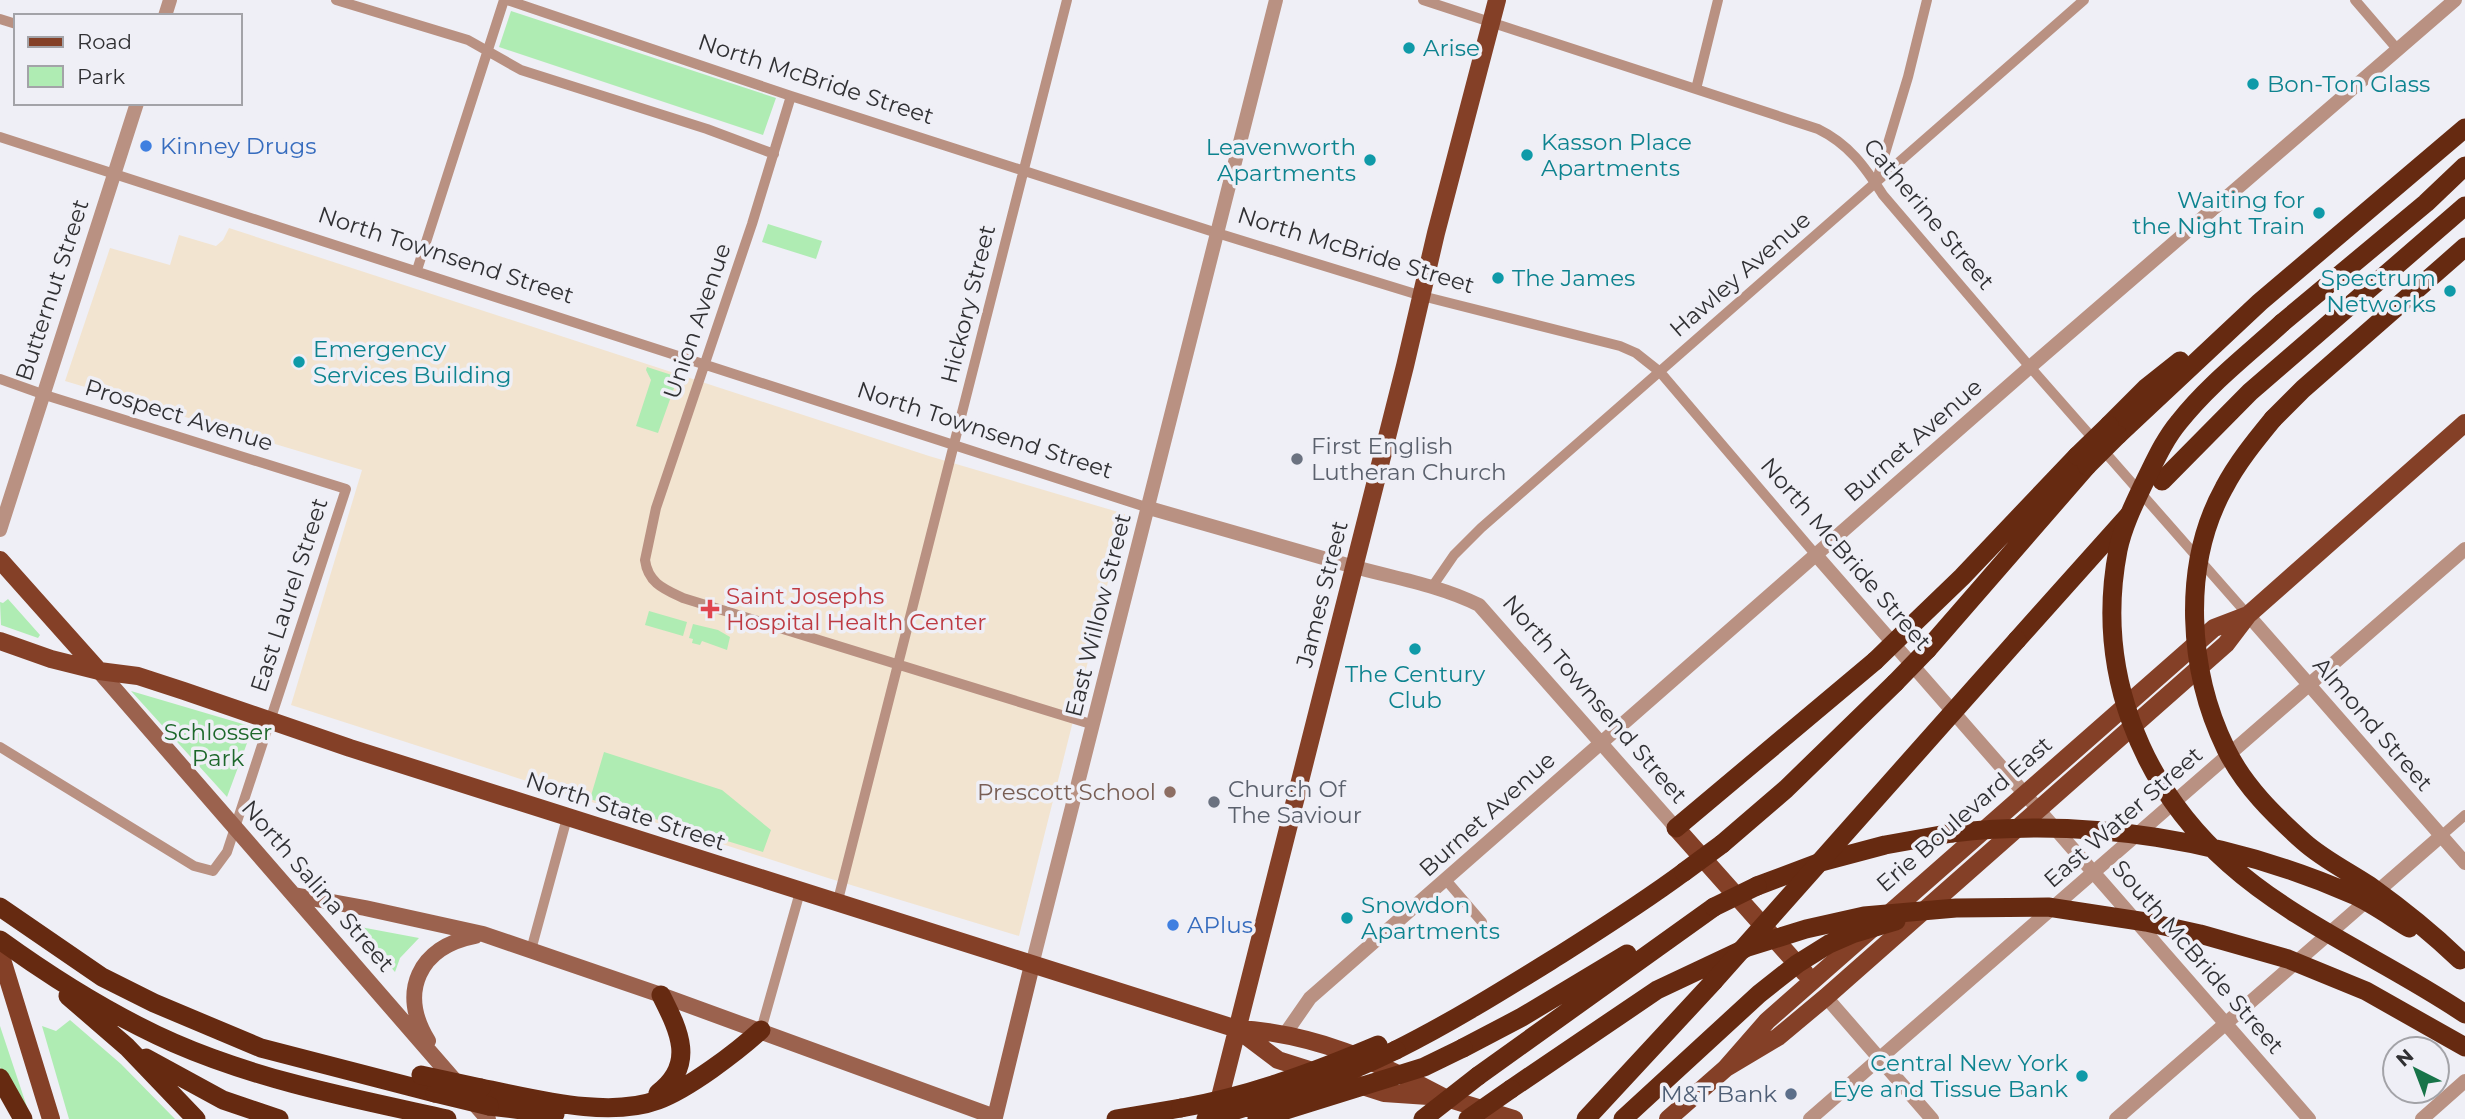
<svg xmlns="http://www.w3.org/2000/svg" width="2465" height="1119" font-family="Montserrat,sans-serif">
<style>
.medical{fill:#f2e4d0}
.green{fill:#afecb3}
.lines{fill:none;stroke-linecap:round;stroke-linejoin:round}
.minor{stroke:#b99182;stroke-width:10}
.tertiary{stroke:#b99182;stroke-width:14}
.secondary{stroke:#9b624e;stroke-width:16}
.primary{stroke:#844027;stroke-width:18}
.motorway{stroke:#662a11;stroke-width:19}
.motorway-bridge{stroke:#662a11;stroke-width:19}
.culture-dot{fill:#0f9aa8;stroke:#efeff6;stroke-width:2.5}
.shop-dot{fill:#3f7fe0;stroke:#efeff6;stroke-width:2.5}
.worship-dot{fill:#6b7280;stroke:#efeff6;stroke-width:2.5}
.health-dot{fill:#e0444e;stroke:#efeff6;stroke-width:2.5}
.education-dot{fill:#8d6e63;stroke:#efeff6;stroke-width:2.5}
.service-dot{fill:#5c6f8a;stroke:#efeff6;stroke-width:2.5}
.labels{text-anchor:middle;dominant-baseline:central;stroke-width:7;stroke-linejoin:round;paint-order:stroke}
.culture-label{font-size:23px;fill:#0d838f;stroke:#efeff6;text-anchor:start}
.street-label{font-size:23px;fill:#303033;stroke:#efeff6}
.shop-label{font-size:23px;fill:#366cbe;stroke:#efeff6;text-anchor:start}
.worship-label{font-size:23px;fill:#5b616d;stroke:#efeff6;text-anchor:start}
.health-label{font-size:23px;fill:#be3a42;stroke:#efeff6;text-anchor:start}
.park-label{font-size:23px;fill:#1d682b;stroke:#efeff6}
.education-label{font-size:23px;fill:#785e54;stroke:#efeff6;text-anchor:end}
.service-label{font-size:23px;fill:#4e5e75;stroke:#efeff6;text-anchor:end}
</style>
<rect width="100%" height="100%" fill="#efeff6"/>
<path class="medical" d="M 229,228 L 929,456 L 1125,514 L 1019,936 L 828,878 L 291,705 L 362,470 L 65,381 L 110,248 L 170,265 L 179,235 L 216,246 L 223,240 Z"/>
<path class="green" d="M 511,11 L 776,98 L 763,135 L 499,47 Z
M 768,224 L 822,241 L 816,259 L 762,242 Z
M 647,367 L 678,377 L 658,433 L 636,426 L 651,380 L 646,370 Z
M 8,599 L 40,635 L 38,638 L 1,625 L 0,602 L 3,603 Z
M 649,611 L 687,622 L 683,636 L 645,625 Z
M 693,624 L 718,630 L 730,637 L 727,650 L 702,641 L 700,645 L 692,643 L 693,639 L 689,638 Z
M 131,691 L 253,727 L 227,797 Z
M 604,752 L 722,790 L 771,830 L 763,852 L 590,799 Z
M 355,926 L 419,938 L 400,958 L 395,972 Z
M 70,1020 L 121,1064 L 175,1119 L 69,1119 L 42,1026 L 56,1031 Z
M 0,1026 L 31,1119 L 28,1119 L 0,1067 Z"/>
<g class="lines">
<path class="minor" d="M 336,0 L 468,40 L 521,70 L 707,129 L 774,154
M 507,0 L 791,96 L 1217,233 L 1422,296 L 1620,346 L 1636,353 L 1660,372 L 1816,555
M 1423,0 L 1818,129 C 1849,144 1865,167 1883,195 L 2030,367 L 2248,615
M 2355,0 L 2398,50
M 0,19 L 16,24
M 1696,89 L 1718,0
M 791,96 L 752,224 L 656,508 L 645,560 C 648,583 664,589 683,598 L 1094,725
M 0,137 L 1149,508
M 1876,183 L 1908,77 L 1927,0
M 417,270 L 504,0
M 0,379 L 45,395 L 346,489 L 227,852 L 213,871 L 194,866 L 0,747
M 1432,587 L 1454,555 L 1481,528 L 2084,0
M 2441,836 L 2465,815
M 1446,880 L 1482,922
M 837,904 L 1067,0
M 531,950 L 567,818
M 761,1030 L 800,892"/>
<path class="tertiary" d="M 165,16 L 170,0
M 1149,508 C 1216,527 1283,547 1351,566 C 1394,578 1439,585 1479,605 L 1676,828
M 0,530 L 137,103
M 1816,555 L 2309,1119
M 2248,615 L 2465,863
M 1032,965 L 1276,0
M 1826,997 L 1932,1119
M 1285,1034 L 1310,998 L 2030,367 L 2455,0
M 1810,1119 L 2465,549
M 2116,1119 L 2441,836
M 2422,1119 L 2465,1081"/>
<path class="secondary" d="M 99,671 L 488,1119
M 294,895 L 365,908 L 483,934 L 661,995 L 995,1117 L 1032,965
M 428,1041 C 398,992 419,947 475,936"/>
<path class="primary" d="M 0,560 L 99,671
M 0,641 L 51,659 L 99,671 L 138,676 L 184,691 L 350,748 L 1237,1029 C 1312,1033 1379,1062 1443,1097
M 1676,828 L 1805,973
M 0,953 L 51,1119
M 1237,1029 L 1278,1060 L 1319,1073
M 1726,1068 L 1778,1037 L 1826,997 L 2226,644 L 2248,615 L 2465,423
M 1356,1084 L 1384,1093 L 1443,1097 L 1514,1119
M 1216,1113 L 1405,366 L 1436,233 L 1497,0
M 1668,1119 L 1726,1068 L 1767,1021 L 2214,628 L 2248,615"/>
<path class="motorway" d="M 2282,323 L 2426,203 L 2465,166
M 2273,419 L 2303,389 L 2465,247
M 2109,425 L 2146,388 L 2180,361
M 2118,435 L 2260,302 L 2465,128
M 2162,481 L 2250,392 L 2465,206
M 1909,628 L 1962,577 L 2077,456
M 2017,640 L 2128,516
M 1927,650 L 2087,466
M 1676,828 L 1875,661
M 1722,844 L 1786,789 L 1895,683
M 1757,886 L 1821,862 L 1885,845 L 1952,833
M 0,907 L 102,977 L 154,1003 L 261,1048 L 435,1093
M 0,940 C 54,979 113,1016 174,1043 C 261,1081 356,1099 447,1119
M 68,996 L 127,1047 L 196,1119
M 1463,1048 L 1522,1017 L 1627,954
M 1396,1050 C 1454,1021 1508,987 1563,953 C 1604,927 1645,901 1684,872
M 146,1058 L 223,1100 L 279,1119
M 1478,1076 L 1714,907
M 0,1078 L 23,1119
M 481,1088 C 533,1098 607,1119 658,1100 C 688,1089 737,1052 761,1030
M 1511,1089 L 1657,990 L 1744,949
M 658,1093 C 697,1064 678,1029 661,995
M 489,1106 L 555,1114
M 1116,1119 L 1181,1108
M 1586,1119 L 1714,981"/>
<path class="motorway-bridge" d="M 2282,323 C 2247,355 2208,385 2179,422 C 2164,440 2155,461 2145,481 C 2134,504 2123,526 2118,550 C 2095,669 2139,784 2229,864 C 2296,924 2390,963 2465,1014
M 2273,419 C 2255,441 2237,463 2224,488 C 2181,566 2188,671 2226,749 C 2244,786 2274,815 2304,842 C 2323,859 2349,872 2370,886 C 2402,909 2432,933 2460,960
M 2077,456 L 2109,425
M 2087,466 L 2118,435
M 1875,661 L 1909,628
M 1895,683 L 1927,650
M 1952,833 C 2087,817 2229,840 2354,895 C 2373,904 2391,917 2409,928
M 1684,872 L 1722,844
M 1714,907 L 1757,886
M 1745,948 L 1806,929 L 1864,916 L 1956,908 L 2048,907 L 2146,922 L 2200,934 L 2288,959 L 2366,991 L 2465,1047
M 1714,981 L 2017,640
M 421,1075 L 481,1088
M 435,1093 L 489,1106
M 1181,1108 C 1250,1096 1314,1072 1378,1045
M 1206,1119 C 1271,1100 1335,1080 1396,1050
M 1257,1119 L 1424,1067 L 1463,1048
M 1423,1119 L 1478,1076
M 1468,1119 L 1511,1089
M 1623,1119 L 1759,994 L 1797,964 L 1829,944 L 1852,934 L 1896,921"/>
</g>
<g class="culture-dot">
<circle cx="1409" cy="48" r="7"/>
<circle cx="2253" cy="84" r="7"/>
<circle cx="1527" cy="155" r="7"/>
<circle cx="1370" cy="160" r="7"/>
<circle cx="2319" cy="213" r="7"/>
<circle cx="1498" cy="278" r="7"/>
<circle cx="2450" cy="291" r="7"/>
<circle cx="299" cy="362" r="7"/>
<circle cx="1415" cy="649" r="7"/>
<circle cx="1347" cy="918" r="7"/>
<circle cx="2082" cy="1076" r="7"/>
</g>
<g class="shop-dot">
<circle cx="146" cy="146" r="7"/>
<circle cx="1173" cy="925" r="7"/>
</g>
<g class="worship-dot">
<circle cx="1297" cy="459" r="7"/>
<circle cx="1214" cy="802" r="7"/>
</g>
<path class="health-dot" d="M706.5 598.5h7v7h7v7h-7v7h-7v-7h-7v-7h7z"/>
<circle class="education-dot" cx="1170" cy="792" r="7"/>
<circle class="service-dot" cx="1791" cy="1094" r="7"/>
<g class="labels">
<g class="culture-label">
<text x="1423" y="48">Arise</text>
<text x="2267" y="84">Bon-Ton Glass</text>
<text x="1541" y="142">Kasson Place<tspan x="1541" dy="26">Apartments</tspan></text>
<text x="1356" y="147" text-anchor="end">Leavenworth<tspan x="1356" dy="26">Apartments</tspan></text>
<text x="2305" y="200" text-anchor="end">Waiting for<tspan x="2305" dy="26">the Night Train</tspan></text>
<text x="1512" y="278">The James</text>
<text x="2436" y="278" text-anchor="end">Spectrum<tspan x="2436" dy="26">Networks</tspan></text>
<text x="313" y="349">Emergency<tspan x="313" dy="26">Services Building</tspan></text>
<text x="1415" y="674" text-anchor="middle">The Century<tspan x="1415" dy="26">Club</tspan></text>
<text x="1361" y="905">Snowdon<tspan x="1361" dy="26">Apartments</tspan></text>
<text x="2068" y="1063" text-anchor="end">Central New York<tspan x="2068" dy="26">Eye and Tissue Bank</tspan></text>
</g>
<g class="street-label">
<text transform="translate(816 79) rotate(18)">North McBride Street</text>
<text transform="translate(1929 214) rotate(50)">Catherine Street</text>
<text transform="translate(1356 250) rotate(17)">North McBride Street</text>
<text transform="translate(446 255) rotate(18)">North Townsend Street</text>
<text transform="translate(1740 274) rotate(-41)">Hawley Avenue</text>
<text transform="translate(52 290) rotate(-72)">Butternut Street</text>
<text transform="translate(968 304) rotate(-76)">Hickory Street</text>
<text transform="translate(697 321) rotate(-71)">Union Avenue</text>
<text transform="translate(179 415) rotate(17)">Prospect Avenue</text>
<text transform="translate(985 430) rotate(18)">North Townsend Street</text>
<text transform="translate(1913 440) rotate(-41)">Burnet Avenue</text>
<text transform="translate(1846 554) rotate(49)">North McBride Street</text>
<text transform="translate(1322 594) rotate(-76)">James Street</text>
<text transform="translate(289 595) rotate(-72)">East Laurel Street</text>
<text transform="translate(1098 615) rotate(-76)">East Willow Street</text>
<text transform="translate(1595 699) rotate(49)">North Townsend Street</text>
<text transform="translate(2373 724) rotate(49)">Almond Street</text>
<text transform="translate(626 811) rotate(18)">North State Street</text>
<text transform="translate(1487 814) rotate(-42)">Burnet Avenue</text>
<text transform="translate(1964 814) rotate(-41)">Erie Boulevard East</text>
<text transform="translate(2123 817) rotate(-41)">East Water Street</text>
<text transform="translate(318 886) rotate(49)">North Salina Street</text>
<text transform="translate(2198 957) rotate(49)">South McBride Street</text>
</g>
<g class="shop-label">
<text x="160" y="146">Kinney Drugs</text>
<text x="1187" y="925">APlus</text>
</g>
<g class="worship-label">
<text x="1311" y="446">First English<tspan x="1311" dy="26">Lutheran Church</tspan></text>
<text x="1228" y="789">Church Of<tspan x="1228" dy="26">The Saviour</tspan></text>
</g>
<g class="health-label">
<text x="726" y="596">Saint Josephs<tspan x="726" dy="26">Hospital Health Center</tspan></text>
</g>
<g class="park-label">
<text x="218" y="732">Schlosser<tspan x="218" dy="26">Park</tspan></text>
</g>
<g class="education-label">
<text x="1156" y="792">Prescott School</text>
</g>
<g class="service-label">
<text x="1777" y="1094">M&amp;T Bank</text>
</g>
</g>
<rect x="14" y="14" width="228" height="91" fill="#efeff6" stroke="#a3a3a8" stroke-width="2"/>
<rect x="28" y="37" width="35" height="10" fill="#844027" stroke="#a3a3a8" stroke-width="2"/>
<text x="77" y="49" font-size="21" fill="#303033">Road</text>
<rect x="28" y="66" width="35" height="21" fill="#afecb3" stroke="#a3a3a8" stroke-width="2"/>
<text x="77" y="84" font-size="21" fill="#303033">Park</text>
<g transform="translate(2416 1070) rotate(318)"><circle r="33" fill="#efeff6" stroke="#a3a3a8" stroke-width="2"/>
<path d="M0-5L12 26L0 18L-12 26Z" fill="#177449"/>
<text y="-10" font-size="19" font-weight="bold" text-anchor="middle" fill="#303033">N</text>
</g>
</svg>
